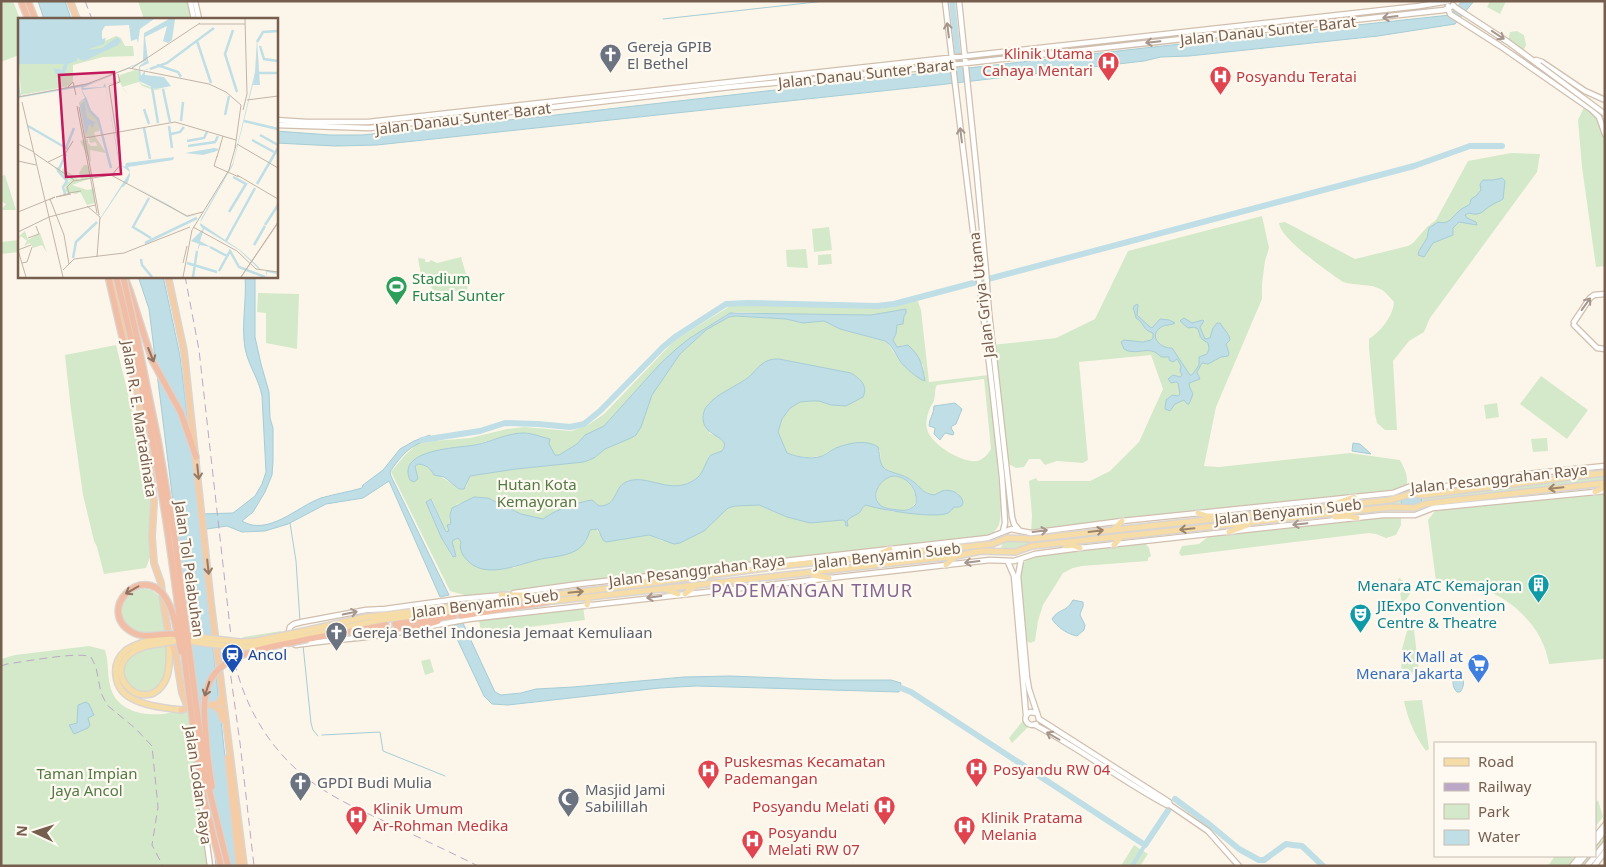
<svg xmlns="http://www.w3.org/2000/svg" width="1606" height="867" font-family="'Noto Sans',sans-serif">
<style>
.green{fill:#d4e9c9;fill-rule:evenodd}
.water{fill:#bfdee5;stroke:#a6ccd6;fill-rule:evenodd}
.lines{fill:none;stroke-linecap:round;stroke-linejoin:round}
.stream{stroke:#a6ccd6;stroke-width:1}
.canal{stroke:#bfdee5;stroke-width:4}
.river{stroke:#bfdee5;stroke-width:6}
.motorway-tunnel{stroke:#dad0c3;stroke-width:5.5;stroke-dasharray:5.5 3;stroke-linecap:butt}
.secondary-casing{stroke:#d0bfae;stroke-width:7}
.primary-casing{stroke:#dbd5d1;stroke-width:8}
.trunk-casing{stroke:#dbd5d1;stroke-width:8}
.motorway-casing{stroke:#dbd5d1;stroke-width:8}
.secondary{stroke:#fff;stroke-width:4.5}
.primary{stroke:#f6dca7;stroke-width:5}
.trunk{stroke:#f4cca6;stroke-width:5}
.motorway{stroke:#f2bda5;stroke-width:5.5}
.rail{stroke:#baa8c6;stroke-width:1;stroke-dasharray:8 5;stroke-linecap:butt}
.secondary-bridge-casing{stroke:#d0bfae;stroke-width:7;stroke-linecap:butt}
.primary-bridge-casing{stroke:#dbd5d1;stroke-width:8;stroke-linecap:butt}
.motorway-bridge-casing{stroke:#dbd5d1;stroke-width:8;stroke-linecap:butt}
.secondary-bridge{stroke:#fff;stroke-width:4.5}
.primary-bridge{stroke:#f6dca7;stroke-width:5}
.motorway-bridge{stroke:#f2bda5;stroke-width:5.5}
.oneway{stroke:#a6968c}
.oneway2{stroke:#8f715f}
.oneway3{stroke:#967a64}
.oneway4{stroke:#9c8469}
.labels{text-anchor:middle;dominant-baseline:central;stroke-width:4.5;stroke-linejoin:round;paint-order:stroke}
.street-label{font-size:15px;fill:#765e4e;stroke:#fefaf1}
.worship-label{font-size:15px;fill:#5b616d;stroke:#fefaf1;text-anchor:start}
.health-label{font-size:15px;fill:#be3a42;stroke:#fefaf1;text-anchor:start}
.leisure-label{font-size:15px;fill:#27864d;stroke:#fefaf1;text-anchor:start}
.park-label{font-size:15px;fill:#547a47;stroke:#fefaf1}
.culture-label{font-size:15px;fill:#0d838f;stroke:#fefaf1;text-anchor:end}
.transit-label{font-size:15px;fill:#164399;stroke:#fefaf1;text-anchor:start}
.shop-label{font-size:15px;fill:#366cbe;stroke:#fefaf1;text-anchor:end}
.quarter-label{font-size:18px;letter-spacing:1px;fill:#856691;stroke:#fefaf1}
.inset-river{fill:none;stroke:#bfdee5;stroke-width:2.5}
.inset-road{fill:none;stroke:#c2b4a7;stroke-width:1}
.view{fill:#c2185b;fill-opacity:0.15;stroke:#c2185b;stroke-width:2.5}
.inset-edge{fill:none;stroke:#765e4e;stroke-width:2.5}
</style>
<rect width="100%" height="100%" fill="#fcf6ea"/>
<path class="green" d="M 1,1 L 13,1 L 20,19 L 19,19 L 19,55 L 1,62 Z
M 138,1 L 187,1 L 191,19 L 144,19 Z
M 1490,1 L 1506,1 L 1500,14 L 1487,7 Z
M 1517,31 L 1524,35 L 1526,45 L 1524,50 L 1521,51 L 1508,42 L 1510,32 Z
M 1585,105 L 1599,117 L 1605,134 L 1605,266 L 1596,267 L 1582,167 L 1578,120 Z
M 1511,153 L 1540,154 L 1537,172 L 1430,318 L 1424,332 L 1409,341 L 1393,361 L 1397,430 L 1385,430 L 1377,423 L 1375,414 L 1369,348 L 1369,339 C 1381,331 1393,316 1394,302 C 1390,298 1387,293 1382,290 C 1370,283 1356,286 1343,282 C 1329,272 1280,239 1279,223 L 1285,222 L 1355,259 L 1408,246 L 1413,243 L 1427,227 L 1436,220 L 1468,161 Z
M 5,175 L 16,210 L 1,210 L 6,204 L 1,201 L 1,176 Z
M 1262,216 L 1269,248 L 1265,261 L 1262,284 L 1262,299 L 1216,407 L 1204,466 L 1219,467 L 1350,453 L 1400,460 C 1405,470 1409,476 1406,488 L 1393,493 L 1031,533 L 1032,515 L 1029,481 L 1036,478 L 1038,481 L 1090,481 L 1110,471 L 1139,442 L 1163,389 L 1151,355 L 1079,362 L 1088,460 L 1083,463 L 1057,461 L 1045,465 L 1040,459 L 1029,459 L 1024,467 L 1016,468 L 1005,462 L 992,345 L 1056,338 L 1095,319 L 1128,251 Z
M 829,227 L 832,250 L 814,252 L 812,229 Z
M 19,240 L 19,252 L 1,254 L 1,242 Z
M 806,249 L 808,268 L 787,267 L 786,250 Z
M 831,254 L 832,264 L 818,265 L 818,255 Z
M 461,257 L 468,281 L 467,291 L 439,291 L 432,290 L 429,279 L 422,280 L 418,258 L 425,259 L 425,262 L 429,262 L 431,260 L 437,263 Z
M 258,293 L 299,294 L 297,349 L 266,343 L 266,313 L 257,312 Z
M 917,299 L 921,310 L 929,382 L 989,375 L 1001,505 C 1000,521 1002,528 987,537 L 632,575 L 468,596 L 450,591 L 391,472 L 405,455 L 417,444 L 433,441 L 470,438 L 507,429 L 524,427 L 571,431 L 588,425 L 604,414 L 674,341 L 730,306 L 741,305 L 875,308 ZM 736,312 C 767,313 798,315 830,315 C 855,316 879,313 904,316 L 903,323 L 897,325 L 896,334 L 893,340 L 897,347 L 904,345 L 923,365 L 925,380 L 913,374 L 901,363 L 887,342 L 840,329 L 824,321 L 803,323 L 786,319 L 735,316 L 729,317 L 706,330 L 680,354 L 652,395 L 636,435 L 631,438 L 605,449 L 594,458 L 584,462 L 516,469 L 470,476 L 466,487 L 459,489 L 424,465 L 418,464 L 415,466 L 418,479 L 409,468 L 447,449 L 474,445 L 512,434 L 526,433 L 550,439 L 548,444 L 555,455 L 559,455 L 577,444 L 585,435 L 604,426 L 659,365 L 690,338 L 726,315 ZM 779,359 L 851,373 L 864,386 L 864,395 L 831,405 L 819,401 L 811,401 L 800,402 L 790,408 L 782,419 L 778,432 L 787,453 L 806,458 L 821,456 L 835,448 L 880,450 L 881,465 C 889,473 901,474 910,479 C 920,485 921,492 934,495 C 945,491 945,490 958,493 L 961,506 L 958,508 L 954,507 L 951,511 L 923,515 L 912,512 L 893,512 L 866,505 C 862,507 862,510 859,513 C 855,516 851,516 847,521 L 848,525 L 846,525 L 845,521 L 843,520 L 810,523 L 787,517 L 759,505 L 735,506 L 728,508 L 719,516 L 663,541 L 649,535 L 606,542 L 596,529 L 590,530 L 586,542 L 513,568 L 461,542 L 458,538 L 452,541 L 455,550 L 452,557 L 441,537 L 426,502 L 432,499 L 446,532 L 449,531 L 451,521 L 450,515 L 457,504 L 468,501 L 474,497 L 488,498 L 521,514 L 543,519 C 557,509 575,503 592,500 L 599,506 C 618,506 613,488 626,482 C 647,472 672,498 697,478 C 704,472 705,462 711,455 L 722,451 C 730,441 718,437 709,433 L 708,404 L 747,378 L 769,360 ZM 984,379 L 991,449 C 987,455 984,459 977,461 C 962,463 930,444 927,429 C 925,424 928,411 931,406 C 932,404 934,402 934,400 C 936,394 934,390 937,385 Z
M 116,345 L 142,450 L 152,501 L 149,525 L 150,557 L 146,568 L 104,574 L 97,547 L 94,541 L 83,495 L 71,410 L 65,355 Z
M 1541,376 L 1588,410 L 1567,439 L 1520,404 Z
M 1497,403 L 1499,417 L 1486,419 L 1484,405 Z
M 1547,438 L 1548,451 L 1533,452 L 1531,439 Z
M 1605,473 L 1605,483 L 1425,504 L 1421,500 L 1424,495 Z
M 890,476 C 905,475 916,487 916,502 C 909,515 890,512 879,504 C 873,492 879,481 890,476 Z
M 1605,491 L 1605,658 L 1603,659 L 1549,664 C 1541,614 1486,577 1436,581 L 1428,520 L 1435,511 Z
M 1399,498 L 1401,500 L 1402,505 L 1024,549 L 1015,552 L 1001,550 L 1002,544 L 999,541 Z
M 1391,515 L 1401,518 L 1401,525 L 1396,535 L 1386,538 L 1376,534 L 1369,533 L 1181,556 L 1179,553 L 1182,546 L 1199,544 L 1209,536 Z
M 1145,543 L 1149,548 L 1151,556 L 1148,558 L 1148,561 L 1082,566 L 1073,568 L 1063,573 L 1043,605 L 1038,621 L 1035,641 L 1030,643 L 1027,641 L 1019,579 L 1022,565 L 1029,557 Z
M 1400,578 L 1410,590 L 1410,594 L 1402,605 L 1398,579 Z
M 140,588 L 152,590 L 161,598 L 166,632 C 156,633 143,635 134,630 C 113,618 120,594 140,588 Z
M 583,607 L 585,620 L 481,633 L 479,619 Z
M 1410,620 L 1413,621 L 1419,672 L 1401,673 L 1402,649 Z
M 281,631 L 284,641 L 246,648 L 243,637 Z
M 166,645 C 168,660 168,682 152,690 C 148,692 142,693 137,691 C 121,686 119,663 133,654 C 143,648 155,647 166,645 Z
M 89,646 L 105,650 C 109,662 107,673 110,685 C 115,710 141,716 163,714 C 171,713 179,710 186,710 L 190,717 L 210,866 L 1,866 L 1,659 L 15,655 Z
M 430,659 L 434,672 L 425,675 L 421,661 Z
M 1422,700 L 1429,749 L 1426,751 C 1415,736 1408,720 1404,701 Z
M 1025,718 L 1030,725 L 1012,743 L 1009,738 Z
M 1039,721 L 1167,801 L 1165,804 L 1035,725 Z
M 1598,800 L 1603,817 L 1595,827 L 1595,804 Z
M 1605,830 L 1605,844 L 1588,866 L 1577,866 L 1585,856 L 1595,856 L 1595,843 Z
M 1134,845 L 1148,854 L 1140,866 L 1121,866 Z
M 1555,856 L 1572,856 L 1574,863 L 1572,866 L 1548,866 Z"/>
<path class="water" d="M 38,1 L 65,1 L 71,19 L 44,19 Z
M 1462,1 L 1474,1 L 1455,24 L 1378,36 L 1189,56 L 1161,57 L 1144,61 L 938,85 L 377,145 L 335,146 L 276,143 L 276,131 L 330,135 L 362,135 L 538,117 L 1153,47 L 1450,15 Z
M 1502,178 L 1505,181 L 1503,199 C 1499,202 1496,202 1492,205 C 1482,210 1482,217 1469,213 L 1465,215 L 1467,218 L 1476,222 L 1477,225 L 1459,222 L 1453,228 L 1453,235 L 1433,243 L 1424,257 L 1418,255 L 1419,251 L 1427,238 L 1429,228 L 1438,222 C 1449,225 1451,218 1459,211 C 1462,208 1466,207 1470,204 L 1471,199 L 1476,196 L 1481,190 L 1480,184 L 1483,180 L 1493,180 Z
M 138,276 L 163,276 L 180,356 L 199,514 L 233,513 L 255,496 L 262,484 L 266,472 L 262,396 C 259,379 248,365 245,348 C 241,324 247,300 245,276 L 255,276 L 255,337 L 261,364 L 269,392 L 270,418 L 273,428 L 273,461 L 272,475 L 265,492 L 253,512 L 242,521 C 268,537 298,506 321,498 C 335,494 348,492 362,488 L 363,485 L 383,470 L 400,449 L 414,441 L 430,435 L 430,440 C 411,443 400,457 390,472 L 391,476 L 449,595 L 440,597 L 389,481 L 363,498 L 326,504 L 288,524 L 265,531 L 242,532 L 227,526 L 200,530 L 237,866 L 216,866 L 199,710 L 149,309 Z
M 1137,304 L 1138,305 L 1137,315 L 1150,327 L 1152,328 L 1160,319 L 1169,320 L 1175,323 C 1170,326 1164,324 1160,328 C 1148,337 1162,349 1172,348 L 1190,375 L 1192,375 L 1199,365 L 1199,357 L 1207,354 L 1209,349 L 1208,343 C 1199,338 1201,338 1198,329 L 1194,327 L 1188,328 L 1180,321 L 1181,320 L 1184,318 L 1192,323 L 1203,320 L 1204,321 L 1200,327 L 1205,339 L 1210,338 L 1213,328 L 1217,323 L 1220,323 C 1223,328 1230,335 1230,340 L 1226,344 L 1229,353 L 1228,356 L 1221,357 L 1208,364 L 1202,363 L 1197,372 L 1200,379 L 1189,383 L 1190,388 L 1193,394 L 1189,404 L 1187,404 L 1184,400 L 1175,404 L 1170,411 L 1165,409 L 1166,400 L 1172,395 L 1178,396 L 1180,394 L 1178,383 L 1176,382 L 1171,383 L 1168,379 L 1173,375 L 1180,377 L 1182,375 L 1180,371 L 1181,366 L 1177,359 L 1173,362 L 1169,360 L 1169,357 L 1161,357 C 1150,345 1142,354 1128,351 L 1124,349 L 1121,342 L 1124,340 L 1143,342 L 1151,340 L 1153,338 L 1153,333 C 1142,330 1145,323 1136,318 L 1134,310 L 1133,309 L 1134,306 Z
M 906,309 L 906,313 L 904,316 L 903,324 L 897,325 L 896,334 L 893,340 L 897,347 L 908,345 C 921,357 922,364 925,381 C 919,380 903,366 900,361 C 895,353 892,345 885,341 L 840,329 L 824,321 L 803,323 L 786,319 L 735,316 L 729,317 L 706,330 L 680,354 L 652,395 L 641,427 L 636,435 L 631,438 L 605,449 L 594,458 L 584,462 L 516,469 L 470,476 L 464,489 L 459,489 L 444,477 L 434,475 C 430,468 427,465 418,464 L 415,466 L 418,479 L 414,482 L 410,480 C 396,449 458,448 475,445 C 491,442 507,433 523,433 C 532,433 541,437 550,439 L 549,444 L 555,455 L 559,455 L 577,444 L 585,435 L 604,426 L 659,365 L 676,349 L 690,338 L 730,313 L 871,315 Z
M 779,359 L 851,373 C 861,379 868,386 863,397 L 846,406 L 831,405 L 819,401 L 811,401 L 800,402 L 790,408 L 782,419 L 778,432 L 787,453 C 798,457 811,460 822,456 C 827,454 831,450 836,448 C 849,443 866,439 878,447 C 880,453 879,462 883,467 C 888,473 904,474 911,480 C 921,486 921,493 934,495 C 937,494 939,492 942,491 C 960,486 972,510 954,507 C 952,510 951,511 948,513 C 936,519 880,510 866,505 C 862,507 862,510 859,513 C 855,516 851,516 847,521 L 848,526 L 846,526 L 845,521 L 843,520 L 810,523 L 787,517 L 759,505 L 735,506 L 728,508 L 704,531 L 680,543 L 674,544 L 649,535 L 606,542 L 603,540 L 598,529 L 590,530 C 587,540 584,546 575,551 C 564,557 548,557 537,560 C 515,566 484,579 467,560 C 462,555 459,549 461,542 L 458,538 L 452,541 L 456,556 L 453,557 L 441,537 L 426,502 L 431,499 L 446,532 L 449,531 L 447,525 L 451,524 L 450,515 L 452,508 L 474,497 L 488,498 L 521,514 L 543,519 C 557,509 575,503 592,500 L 599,506 C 618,506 613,488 626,482 C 647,472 672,498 697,478 C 704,472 705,462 711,455 L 722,451 C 733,436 704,438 703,419 C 703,414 704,409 708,405 C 717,393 738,386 750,376 C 755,371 760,364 767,361 C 771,359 775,359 779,359 ZM 894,476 C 908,477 918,490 916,504 C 910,510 907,511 899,510 C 892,509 885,509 880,505 C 869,494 882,477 894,476 Z
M 955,403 L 962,409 L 956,424 L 952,426 L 951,428 L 954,433 L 953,435 L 945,433 L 940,440 L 934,434 L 935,428 L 929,426 C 929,419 934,414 934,406 Z
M 1353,443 L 1360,444 L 1371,454 L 1352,451 Z
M 1409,494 L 1424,495 L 1421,500 L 1425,504 L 1414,508 L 1402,505 L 1401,500 L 1399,498 Z
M 1073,600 L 1083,602 C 1084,608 1081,609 1080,615 L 1085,625 L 1084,630 L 1077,636 C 1067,634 1057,627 1052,619 C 1059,608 1066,613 1073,600 Z
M 462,621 L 495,692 L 501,695 L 521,693 L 536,689 L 573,687 L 684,677 L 730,676 L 833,680 L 891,680 L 901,683 L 899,692 L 696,686 L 660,688 L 508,705 L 492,704 L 484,696 L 449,622 Z
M 1458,673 C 1465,677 1465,686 1460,692 L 1457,692 C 1452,687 1452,681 1455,674 Z
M 86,702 L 89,704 L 94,715 L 88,718 L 90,725 L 88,728 L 74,734 L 69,725 L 77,723 L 78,705 Z"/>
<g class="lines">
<path class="stream" d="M 663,19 L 825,1
M 290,523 L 296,561 L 300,621
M 303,645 L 311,723 L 313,730 L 318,736
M 322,735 L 380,732 L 383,751 L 445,776"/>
<path class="canal" d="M 1132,866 L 1145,845"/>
<path class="river" d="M 952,1 L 960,74
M 422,440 L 480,431 L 505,423 L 538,424 L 570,427 L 584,424 L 600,411 L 663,347 L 675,337 L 726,304 L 748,303 L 877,306 L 894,304 L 1414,166 L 1470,146 L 1502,146
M 893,688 L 901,688 L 911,692 L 1145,845 L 1169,809
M 1175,799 L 1210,825 L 1239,849 L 1259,860 L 1264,860 L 1286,844 L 1293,845 L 1302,846 L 1323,866"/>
<path class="motorway-tunnel" d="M 387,629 L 396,629"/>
<defs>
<path id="secondary" d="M 190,1 L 194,19
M 195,1 L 199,19
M 945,1 L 992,387 L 1002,477 L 1005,523 L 1003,531
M 959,1 L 977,175 L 986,272 L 989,313 L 1012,517 L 1014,524 L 1019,530
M 1453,5 L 1456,8 L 1508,42 L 1539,65
M 1448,6 L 1450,14 L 1500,46 L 1592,110 L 1599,117 L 1605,134
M 1536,60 L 1542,62 L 1585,91 L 1605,100
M 276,120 L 306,122 L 368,122 L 1419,6 L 1449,1
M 276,125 L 369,128 L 730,87 L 868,74 L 1444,10 L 1453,6
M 1574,322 L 1590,298 L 1594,295 L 1605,294
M 1574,325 L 1597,348 L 1605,349
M 1021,560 L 1018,576 L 1027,677 L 1029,689 L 1039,719
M 1008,562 L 1014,576 L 1026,715
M 514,593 L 579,584 L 988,538 L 1011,529 L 1031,533 L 1122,521 L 1393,493 L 1411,486 L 1434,488 L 1527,474 L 1605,466
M 425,627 L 469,619 L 990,560 L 1014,561 L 1035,554 L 1080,548 L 1383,515 L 1415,515 L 1433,508 L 1605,491
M 288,636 L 290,627 L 294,624 L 302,622 L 366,610 L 385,609 L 458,599 L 504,595
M 292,643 L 296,645 C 335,639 374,638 413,630
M 1039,719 L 1169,802 L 1170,805 L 1208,831 L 1239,866
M 1036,724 C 1027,728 1021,717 1030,712 L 1037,713
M 1035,725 C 1081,749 1122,781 1167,805 L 1170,805
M 196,765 L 210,866
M 1595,837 L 1605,825
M 1595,843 L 1605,830
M 1572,866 L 1580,856
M 1577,866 L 1585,856
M 1587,866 L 1605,844
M 1594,866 L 1605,852"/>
<path id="primary" d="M 1575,469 L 1591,474
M 1471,488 L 1484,480
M 1595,492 L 1605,487
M 1337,503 L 1354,497
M 1198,513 L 1207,516 L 1212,516
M 1335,517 L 1348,516 L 1357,518
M 1114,529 L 1122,521
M 1229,532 L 1245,526 L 1250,523
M 1114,545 L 1122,536
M 1066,546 L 1072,545 L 1080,548
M 878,555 L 890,549
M 946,565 L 956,556
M 697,574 L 708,569
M 813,575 L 829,578
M 646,581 L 663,575
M 667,590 L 678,594
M 685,594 L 695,586
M 501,595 L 528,595
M 544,602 L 956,556 L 981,551 L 1015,552 L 1032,546 L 1392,507 L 1414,508 L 1425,504 L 1448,501 L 1605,483
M 587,605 L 589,597
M 304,631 L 366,617 L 636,585 L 789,565 L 992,544 L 1007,538 L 1031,539 L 1390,500 L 1411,494 L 1424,495 L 1605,473
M 306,636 L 380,620 L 513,605
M 146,641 C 139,644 131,646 125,651 C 110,664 114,689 131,698 C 145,706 165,708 181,710
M 147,646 C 89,663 143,721 165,681 C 171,670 169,651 169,639"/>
<path id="trunk" d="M 70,1 L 77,19
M 113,276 L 133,366 L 152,480 L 154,502 L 152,537 L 154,563 L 161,583 L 164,608 L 169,636 L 176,656 L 182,693 L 186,703 L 191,707
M 168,276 L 184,351 L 211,603 L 244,866
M 213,705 L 220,711 L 223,720
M 181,710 C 193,705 207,707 219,703 L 222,697
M 228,758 L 239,866"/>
<path id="motorway" d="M 21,1 L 28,19
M 28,1 L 35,19
M 108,276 L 127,358 L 134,379
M 125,278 L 130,291 L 152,360 L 181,413 L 196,457
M 461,616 L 547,602
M 395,624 L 454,616
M 396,629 L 418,627 L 438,621
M 308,639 L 386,625"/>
</defs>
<use href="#secondary" class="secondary-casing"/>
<use href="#primary" class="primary-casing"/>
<use href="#trunk" class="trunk-casing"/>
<use href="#motorway" class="motorway-casing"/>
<use href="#secondary" class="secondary"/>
<use href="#primary" class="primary"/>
<use href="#trunk" class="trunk"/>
<use href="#motorway" class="motorway"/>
<path class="rail" d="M 85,1 L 92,19
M 185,276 L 199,350 L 233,654 C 244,712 278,764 330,794 C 348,805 369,814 388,823 C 418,837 448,851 478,866
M 229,663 L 240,743 L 254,866
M 1,666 L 7,664 C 23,662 79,651 91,657 L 96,667 L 101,693 L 107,705 L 136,729 L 152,746 L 158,807 L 152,845 L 163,866"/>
<defs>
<path id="secondary-bridge" d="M 1539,65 L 1605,114"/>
<path id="primary-bridge" d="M 189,636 L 240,642 L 256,641 L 304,631
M 146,641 L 173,636
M 147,646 L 181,640 L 233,647 L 249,647 L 306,636"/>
<path id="motorway-bridge" d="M 116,276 C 139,368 158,461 171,555 C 182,630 189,705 201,780 L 205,803 L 221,866
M 123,276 L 137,338 L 158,440 L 175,540 L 205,773 L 228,866
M 181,652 C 177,634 175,612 165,597 C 142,562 95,611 132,632 C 143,639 157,634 170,634 C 177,634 185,635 193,636
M 212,787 C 209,770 207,753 206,737 C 203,705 200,676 233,659 C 256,648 283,645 308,639"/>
</defs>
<use href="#secondary-bridge" class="secondary-bridge-casing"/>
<use href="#primary-bridge" class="primary-bridge-casing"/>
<use href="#motorway-bridge" class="motorway-bridge-casing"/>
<use href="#secondary-bridge" class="secondary-bridge"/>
<use href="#primary-bridge" class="primary-bridge"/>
<use href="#motorway-bridge" class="motorway-bridge"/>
</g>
<defs><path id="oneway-shaft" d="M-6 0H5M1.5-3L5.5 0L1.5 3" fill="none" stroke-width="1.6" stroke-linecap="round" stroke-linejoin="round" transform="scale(1.25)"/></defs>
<g class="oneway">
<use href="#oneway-shaft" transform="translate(1390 17) rotate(173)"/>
<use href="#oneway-shaft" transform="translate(948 30) rotate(-97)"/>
<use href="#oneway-shaft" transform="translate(1498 35) rotate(34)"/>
<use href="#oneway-shaft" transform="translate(1153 42) rotate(174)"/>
<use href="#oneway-shaft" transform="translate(961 135) rotate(-97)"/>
<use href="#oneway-shaft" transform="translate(1586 304) rotate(-54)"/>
<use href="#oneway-shaft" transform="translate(1300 524) rotate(174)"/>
<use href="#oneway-shaft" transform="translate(1040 531) rotate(-7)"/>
<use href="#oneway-shaft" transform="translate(972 562) rotate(173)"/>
<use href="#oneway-shaft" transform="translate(654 597) rotate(173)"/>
<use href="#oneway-shaft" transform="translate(350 613) rotate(-12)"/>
<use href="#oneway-shaft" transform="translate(1053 736) rotate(-150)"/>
</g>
<g class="oneway2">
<use href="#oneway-shaft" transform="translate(151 355) rotate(68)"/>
<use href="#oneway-shaft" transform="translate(132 590) rotate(150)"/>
<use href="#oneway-shaft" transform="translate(207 689) rotate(108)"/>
</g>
<g class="oneway3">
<use href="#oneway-shaft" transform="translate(198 472) rotate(84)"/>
<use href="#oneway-shaft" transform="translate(208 567) rotate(84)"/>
</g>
<g class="oneway4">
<use href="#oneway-shaft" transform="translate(1556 488) rotate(174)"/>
<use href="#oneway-shaft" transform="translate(1187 529) rotate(174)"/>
<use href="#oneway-shaft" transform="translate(1096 531) rotate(-7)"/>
<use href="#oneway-shaft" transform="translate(576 592) rotate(-6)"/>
</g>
<defs>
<symbol id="church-pin" viewBox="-11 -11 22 30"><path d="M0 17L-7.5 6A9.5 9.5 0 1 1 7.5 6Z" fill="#6b7280" stroke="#fefaf1"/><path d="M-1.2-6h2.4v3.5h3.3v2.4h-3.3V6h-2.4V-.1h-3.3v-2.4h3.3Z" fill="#fff"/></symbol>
<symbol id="hospital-pin" viewBox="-11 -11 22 30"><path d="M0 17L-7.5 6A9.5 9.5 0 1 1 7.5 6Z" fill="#e0444e" stroke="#fefaf1"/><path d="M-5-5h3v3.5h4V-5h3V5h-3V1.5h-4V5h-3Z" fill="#fff"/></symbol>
<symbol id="stadium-pin" viewBox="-11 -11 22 30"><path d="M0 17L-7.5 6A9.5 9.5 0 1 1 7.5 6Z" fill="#2e9e5b" stroke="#fefaf1"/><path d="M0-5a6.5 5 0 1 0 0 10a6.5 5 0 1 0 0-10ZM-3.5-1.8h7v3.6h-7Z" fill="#fff"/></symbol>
<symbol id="building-pin" viewBox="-11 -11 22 30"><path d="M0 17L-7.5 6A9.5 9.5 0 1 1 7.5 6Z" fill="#0f9aa8" stroke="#fefaf1"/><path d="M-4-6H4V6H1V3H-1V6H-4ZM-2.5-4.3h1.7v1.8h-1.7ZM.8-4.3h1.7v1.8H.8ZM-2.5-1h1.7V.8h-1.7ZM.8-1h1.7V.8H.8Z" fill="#fff"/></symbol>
<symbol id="theatre-pin" viewBox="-11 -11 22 30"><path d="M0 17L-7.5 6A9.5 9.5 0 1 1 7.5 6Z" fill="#0f9aa8" stroke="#fefaf1"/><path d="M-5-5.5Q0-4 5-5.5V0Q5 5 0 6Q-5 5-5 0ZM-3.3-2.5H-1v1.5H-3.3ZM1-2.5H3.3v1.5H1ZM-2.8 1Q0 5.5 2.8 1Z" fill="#fff"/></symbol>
<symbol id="station-pin" viewBox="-11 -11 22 30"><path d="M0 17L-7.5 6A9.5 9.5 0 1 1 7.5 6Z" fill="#1a4fb4" stroke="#fefaf1"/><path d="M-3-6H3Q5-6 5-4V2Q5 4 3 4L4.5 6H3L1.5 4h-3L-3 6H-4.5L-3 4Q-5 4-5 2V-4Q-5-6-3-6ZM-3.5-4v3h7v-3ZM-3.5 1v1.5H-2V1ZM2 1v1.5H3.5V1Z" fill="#fff"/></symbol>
<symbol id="supermarket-pin" viewBox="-11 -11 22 30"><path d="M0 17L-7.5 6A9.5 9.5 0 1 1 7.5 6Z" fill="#3f7fe0" stroke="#fefaf1"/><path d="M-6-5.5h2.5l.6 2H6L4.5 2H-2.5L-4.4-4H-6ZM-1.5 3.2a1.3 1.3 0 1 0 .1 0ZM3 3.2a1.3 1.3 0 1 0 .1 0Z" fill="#fff"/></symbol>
<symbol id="mosque-pin" viewBox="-11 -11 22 30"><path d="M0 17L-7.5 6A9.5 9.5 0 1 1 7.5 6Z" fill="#6b7280" stroke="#fefaf1"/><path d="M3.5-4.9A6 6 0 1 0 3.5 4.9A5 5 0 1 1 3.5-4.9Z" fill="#fff"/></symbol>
</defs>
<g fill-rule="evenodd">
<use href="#church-pin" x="598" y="42" width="25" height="34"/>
<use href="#hospital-pin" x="1096" y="50" width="25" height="34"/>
<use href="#hospital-pin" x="1208" y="64" width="25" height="34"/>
<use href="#stadium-pin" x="384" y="274" width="25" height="34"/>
<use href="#building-pin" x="1526" y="572" width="25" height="34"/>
<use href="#theatre-pin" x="1348" y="602" width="25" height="34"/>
<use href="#church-pin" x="324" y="620" width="25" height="34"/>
<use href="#station-pin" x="220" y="642" width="25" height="34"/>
<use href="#supermarket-pin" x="1466" y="652" width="25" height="34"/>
<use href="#hospital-pin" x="964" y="756" width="25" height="34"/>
<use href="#hospital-pin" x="696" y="758" width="25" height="34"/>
<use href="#church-pin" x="288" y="770" width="25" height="34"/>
<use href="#mosque-pin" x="556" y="786" width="25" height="34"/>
<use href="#hospital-pin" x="872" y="794" width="25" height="34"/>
<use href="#hospital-pin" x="344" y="804" width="25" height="34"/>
<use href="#hospital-pin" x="952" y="814" width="25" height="34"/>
<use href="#hospital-pin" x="740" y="828" width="25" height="34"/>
</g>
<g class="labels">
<g class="street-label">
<text transform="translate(1268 30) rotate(-6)">Jalan Danau Sunter Barat</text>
<text transform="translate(866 73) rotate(-6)">Jalan Danau Sunter Barat</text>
<text transform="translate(463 118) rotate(-7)">Jalan Danau Sunter Barat</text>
<text transform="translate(981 295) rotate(-97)">Jalan Griya Utama</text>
<text transform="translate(140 419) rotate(81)">Jalan R. E. Martadinata</text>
<text transform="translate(1499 478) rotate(-6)">Jalan Pesanggrahan Raya</text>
<text transform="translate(1288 511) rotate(-6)">Jalan Benyamin Sueb</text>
<text transform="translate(887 555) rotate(-6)">Jalan Benyamin Sueb</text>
<text transform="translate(190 569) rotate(82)">Jalan Tol Pelabuhan</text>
<text transform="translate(697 570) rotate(-7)">Jalan Pesanggrahan Raya</text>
<text transform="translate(485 603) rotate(-7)">Jalan Benyamin Sueb</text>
<text transform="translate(199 785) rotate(82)">Jalan Lodan Raya</text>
</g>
<g class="worship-label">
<text x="627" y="46">Gereja GPIB<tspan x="627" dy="17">El Bethel</tspan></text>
<text x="352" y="632">Gereja Bethel Indonesia Jemaat Kemuliaan</text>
<text x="317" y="782">GPDI Budi Mulia</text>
<text x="585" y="789">Masjid Jami<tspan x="585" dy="17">Sabilillah</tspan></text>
</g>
<g class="health-label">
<text x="1093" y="53" text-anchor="end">Klinik Utama<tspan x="1093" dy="17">Cahaya Mentari</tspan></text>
<text x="1236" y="76">Posyandu Teratai</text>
<text x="724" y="761">Puskesmas Kecamatan<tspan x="724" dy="17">Pademangan</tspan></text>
<text x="993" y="769">Posyandu RW 04</text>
<text x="869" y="806" text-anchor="end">Posyandu Melati</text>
<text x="373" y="808">Klinik Umum<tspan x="373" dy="17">Ar-Rohman Medika</tspan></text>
<text x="981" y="817">Klinik Pratama<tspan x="981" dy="17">Melania</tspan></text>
<text x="768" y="832">Posyandu<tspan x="768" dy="17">Melati RW 07</tspan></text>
</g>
<g class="leisure-label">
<text x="412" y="278">Stadium<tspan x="412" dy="17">Futsal Sunter</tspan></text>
</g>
<g class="park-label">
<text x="537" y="484">Hutan Kota<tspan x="537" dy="17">Kemayoran</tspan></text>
<text x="87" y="773">Taman Impian<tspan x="87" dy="17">Jaya Ancol</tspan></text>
</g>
<g class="culture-label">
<text x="1522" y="585">Menara ATC Kemajoran</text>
<text x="1377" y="605" text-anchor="start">JIExpo Convention<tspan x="1377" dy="17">Centre &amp; Theatre</tspan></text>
</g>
<g class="transit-label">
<text x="248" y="654">Ancol</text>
</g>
<g class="shop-label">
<text x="1463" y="656">K Mall at<tspan x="1463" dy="17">Menara Jakarta</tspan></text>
</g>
<g class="quarter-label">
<text x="812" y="590">PADEMANGAN TIMUR</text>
</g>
</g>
<g transform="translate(18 18)">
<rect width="260" height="260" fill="#fcf6ea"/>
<path d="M 98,18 L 103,20 L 107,28 L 115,28 L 116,38 L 85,39 L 55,47 L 55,63 L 52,68 L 3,77 L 0,30 L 69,31 ZM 117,52 L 122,53 L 121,63 L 124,66 L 138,71 L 152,70 L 136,72 L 124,68 L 121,64 L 104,69 L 110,76 L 105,71 L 102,64 L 89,67 L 100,63 L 102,57 ZM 68,81 L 72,93 L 80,102 L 81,113 L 76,114 L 77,118 L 88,135 L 72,132 L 73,145 L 62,123 L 70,121 L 70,125 L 73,128 L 79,128 L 78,124 L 72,125 L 71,120 L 67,119 L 61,85 ZM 66,147 L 69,147 L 74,160 L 54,167 L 69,172 L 85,169 L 76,171 L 77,185 L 69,187 L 62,174 L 58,176 L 47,174 L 48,165 L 53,163 L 45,160 L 37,150 L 41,149 L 43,154 L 45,150 L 60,161 L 63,161 L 61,155 ZM 7,213 L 10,222 L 22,215 L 29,235 L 24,227 L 15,230 L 12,225 L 6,228 L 9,223 L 3,218 L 0,222 L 0,216 L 1,218 Z" fill="#d4e9c9"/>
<path d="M 0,1 L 136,1 L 122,11 L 120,25 L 119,21 L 113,23 L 111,7 L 87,8 L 84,13 L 84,21 L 88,20 L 86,26 L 68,32 L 84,30 L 99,19 L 103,23 L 100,27 L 66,43 L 59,40 L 59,43 L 50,46 L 47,55 L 38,56 L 35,50 L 44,52 L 46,46 L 1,46 ZM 151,1 L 157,1 L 154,22 L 150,25 L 145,23 L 149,8 L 127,19 L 130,42 L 64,70 L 85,69 L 87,65 L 102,146 L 107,149 L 108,145 L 156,139 L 155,142 L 110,149 L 112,153 L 112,157 L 110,164 L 105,169 L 116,168 L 151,187 L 169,198 L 179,197 L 169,199 L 116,168 L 104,169 L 81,203 L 79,238 L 81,202 L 112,154 L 101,146 L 88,69 L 64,72 L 70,83 L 68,81 L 60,85 L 67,80 L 64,73 L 63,69 L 0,80 L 0,62 L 3,78 L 77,64 L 125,43 L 126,15 ZM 239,21 L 242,67 L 235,67 L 238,54 L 215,147 L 182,205 L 222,232 L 240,248 L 243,253 L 256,253 L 260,256 L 249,254 L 248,259 L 248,253 L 243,253 L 221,232 L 186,211 L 182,223 L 193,229 L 182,227 L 179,234 L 181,226 L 173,223 L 185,211 L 182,207 L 183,201 L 215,145 L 237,54 ZM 130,42 L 131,45 L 122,49 L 123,58 L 128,51 L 135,50 L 127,52 L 127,57 L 146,59 L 153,68 L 138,71 L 121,63 L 104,68 L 121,63 L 121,48 ZM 66,83 L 69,100 L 77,104 L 75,110 L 71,106 L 68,117 L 62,87 ZM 196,130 L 201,131 L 199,133 L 185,137 L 167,135 Z" fill="#bfdee5"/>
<path class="inset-river" d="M 215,12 L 207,36 L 219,74M 179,23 L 193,65M 239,24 L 245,14 L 260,13M 242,28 L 246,41 L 260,43M 139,47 L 160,54 L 163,59M 132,51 L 149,45 L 196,10M 241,55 L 260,55M 134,69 L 140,105M 145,71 L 152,104M 67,80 L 72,93 L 80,101 L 93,150M 126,91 L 131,106M 98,96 L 101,112M 207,97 L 211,78M 163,103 L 165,84M 226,103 L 260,111M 10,108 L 48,130M 151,108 L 154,130M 126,110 L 132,141M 153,116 L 162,114 L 166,109M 242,117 L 260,127M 234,122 L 256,134M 169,123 L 186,120 L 189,114M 170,128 L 197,124 L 200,118M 50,131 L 48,130 L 56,110M 239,166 L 260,130M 47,176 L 45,169 L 49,163 L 40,153 L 48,136M 131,180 L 115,209 L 133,220M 211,194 L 228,166 L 215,159M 247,207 L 260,187M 208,223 L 237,170M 127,225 L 179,200M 236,227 L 247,208M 192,229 L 209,238M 55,240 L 58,224 L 79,204M 123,241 L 124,247 L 134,259M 169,245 L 199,254M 201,253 L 212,233 L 221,249 L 247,259M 175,259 L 179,233"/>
<path class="inset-road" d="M 181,6 L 227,6M 114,50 L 182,5M 91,68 L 102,64 L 100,56M 50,69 L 55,64 L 58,77M 0,79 L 69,66 L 111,50 L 191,66 L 208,74 L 223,87 L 217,130M 229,82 L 260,78M 4,84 L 45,259M 59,88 L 79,195M 61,89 L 81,197M 225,92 L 229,76 L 227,1M 67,120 L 157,104 L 218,122M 0,126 L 16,134M 219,126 L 260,150M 16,135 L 56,162M 199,138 L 196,148 L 221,159M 199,139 L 205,118M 0,143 L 18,147M 30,144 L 47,136 L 55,123M 93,157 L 169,198 L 185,194M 219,157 L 260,181M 63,173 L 51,175 L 49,169 L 55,163 L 94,157 L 103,146 L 91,68M 52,175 L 38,179 L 53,176M 32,181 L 46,217 L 51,246M 69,188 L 82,199 L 79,239M 0,194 L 37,179 L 31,182M 175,209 L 219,233 L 238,251 L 260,254M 0,214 L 31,199 L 77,187M 10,220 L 21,216 L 18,208M 4,245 L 9,244 L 14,229M 165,245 L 169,228M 45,252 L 56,241 L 106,235 L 172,209M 8,259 L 0,232 L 13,227M 165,259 L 174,212 L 211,152 L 218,127M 223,259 L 260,204M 223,259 L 260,205"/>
<path class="view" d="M 96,54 L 103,156 L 48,159 L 41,57 Z"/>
<rect width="260" height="260" class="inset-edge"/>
</g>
<rect width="1606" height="867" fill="none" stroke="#765e4e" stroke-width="5"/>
<rect x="1434" y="742" width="162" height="115" fill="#fefaf1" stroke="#c8bcb0"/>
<rect x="1444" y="758" width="25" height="8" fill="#f6dca7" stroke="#c8bcb0"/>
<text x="1478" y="767" font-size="15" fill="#765e4e">Road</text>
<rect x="1444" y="783" width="25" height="8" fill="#baa8c6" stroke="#c8bcb0"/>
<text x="1478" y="792" font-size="15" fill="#765e4e">Railway</text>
<rect x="1444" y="804" width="25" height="15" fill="#d4e9c9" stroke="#c8bcb0"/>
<text x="1478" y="817" font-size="15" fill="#765e4e">Park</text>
<rect x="1444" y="830" width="25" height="15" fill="#bfdee5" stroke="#c8bcb0"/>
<text x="1478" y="842" font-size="15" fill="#765e4e">Water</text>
<g transform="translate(35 832) rotate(274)" stroke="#fefaf1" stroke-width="4" paint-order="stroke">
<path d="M0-4L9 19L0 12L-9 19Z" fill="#765e4e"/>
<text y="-8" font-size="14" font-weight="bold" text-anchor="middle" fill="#765e4e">N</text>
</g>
</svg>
